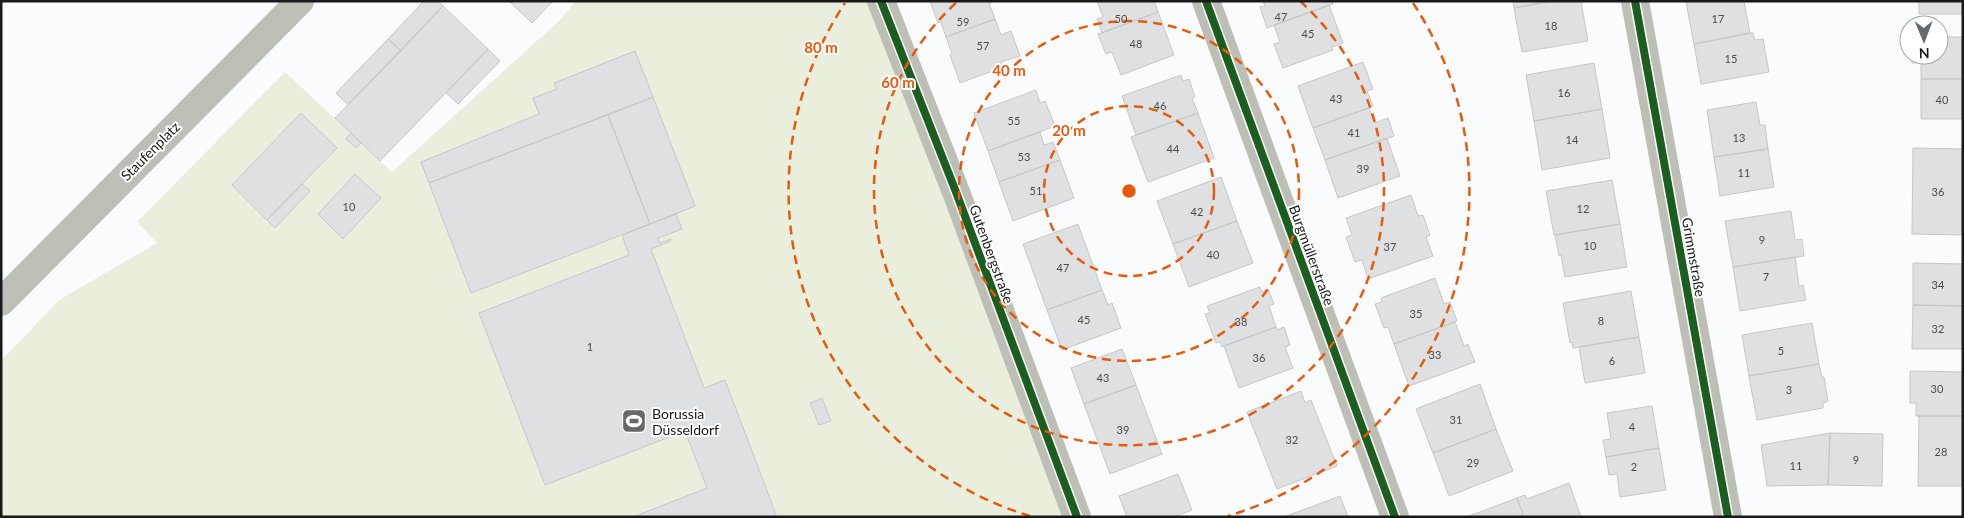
<svg xmlns="http://www.w3.org/2000/svg" width="1964" height="518" font-family="Lato,sans-serif">
<style>
.green{fill:#eaeedd}
.building{fill:#dfe0e2;stroke:#c6c7c9}
.lines{fill:none;stroke-linecap:round;stroke-linejoin:round}
.minor{stroke:#bdbfb6;stroke-width:28}
.cycleway-casing{stroke:#fff;stroke-width:11}
.cycleway{stroke:#1b5e20;stroke-width:8}
.ring{fill:none;stroke:#e8590c;stroke-width:2.5;stroke-dasharray:9 6}
.labels{text-anchor:middle;dominant-baseline:central;stroke-width:4;stroke-linejoin:round;paint-order:stroke}
.number-label{font-size:11px;fill:#4a4b4c}
.street-label{font-size:14px;fill:#19191a;stroke:#fff}
.poi-label{font-size:14px;fill:#19191a;stroke:#fff;text-anchor:start}
.centre{fill:#e8590c;stroke:#fff;stroke-width:2.5}
.ring-label{font-size:15px;text-anchor:middle;font-weight:bold;fill:#e8590c;stroke:#fff;stroke-width:4;stroke-linejoin:round;paint-order:stroke}
</style>
<rect width="100%" height="100%" fill="#f9fbfd"/>
<path class="green" d="M 576,1 L 870,1 L 1063,517 L 1,517 L 1,361 L 59,300 L 157,243 L 137,222 L 285,72 L 392,172 L 560,20 Z"/>
<path class="building" d="M 424,1 L 438,1 L 443,6 L 401,51 L 388,39 Z
M 509,1 L 553,1 L 532,23 Z
M 930,1 L 994,1 L 989,3 L 995,19 L 946,37 L 941,22 L 938,23 Z
M 1097,1 L 1154,1 L 1158,12 L 1102,33 L 1097,19 L 1103,17 Z
M 1263,1 L 1332,1 L 1333,4 L 1267,28 L 1260,7 L 1265,6 Z
M 1513,1 L 1552,1 L 1514,8 Z
M 1552,1 L 1581,1 L 1588,41 L 1522,52 L 1514,8 Z
M 1692,1 L 1744,1 L 1750,33 L 1694,44 L 1686,2 Z
M 1919,1 L 1963,1 L 1963,14 L 1919,14 Z
M 1329,5 L 1343,43 L 1332,47 L 1333,50 L 1283,68 L 1274,44 L 1280,42 L 1274,25 Z
M 443,6 L 488,49 L 380,161 L 335,118 Z
M 1158,12 L 1174,55 L 1121,75 L 1112,52 L 1106,54 L 1098,34 Z
M 995,19 L 1001,35 L 1011,31 L 1020,56 L 1001,62 L 1003,67 L 960,83 L 950,55 L 952,54 L 946,37 Z
M 1750,33 L 1753,33 L 1755,40 L 1763,39 L 1769,72 L 1701,84 L 1694,44 Z
M 1939,37 L 1963,37 L 1963,79 L 1921,79 L 1921,63 L 1912,63 L 1912,55 L 1939,55 Z
M 388,39 L 401,51 L 348,105 L 336,93 Z
M 488,49 L 500,61 L 458,104 L 446,93 Z
M 635,51 L 653,97 L 429,183 L 421,162 L 539,114 L 533,98 L 557,89 L 554,83 Z
M 1363,62 L 1373,89 L 1367,91 L 1373,106 L 1313,128 L 1298,86 Z
M 1594,63 L 1602,109 L 1534,121 L 1526,75 Z
M 1181,75 L 1183,81 L 1189,79 L 1195,97 L 1192,98 L 1198,113 L 1136,135 L 1122,96 Z
M 1921,79 L 1963,79 L 1963,119 L 1921,119 Z
M 1036,90 L 1040,103 L 1045,101 L 1055,126 L 988,151 L 974,113 Z
M 653,97 L 695,206 L 650,224 L 608,115 Z
M 1756,102 L 1760,125 L 1765,125 L 1768,149 L 1714,157 L 1707,110 Z
M 1369,108 L 1375,123 L 1388,118 L 1394,136 L 1325,160 L 1313,128 Z
M 1602,109 L 1610,158 L 1542,170 L 1534,121 Z
M 301,113 L 337,148 L 267,220 L 232,185 Z
M 1198,113 L 1214,158 L 1148,182 L 1131,137 Z
M 608,115 L 650,224 L 471,293 L 429,183 Z
M 1040,132 L 1044,145 L 1053,142 L 1060,160 L 999,182 L 988,151 Z
M 351,133 L 361,143 L 356,148 L 346,139 Z
M 1387,138 L 1400,176 L 1338,198 L 1325,160 Z
M 1913,148 L 1963,149 L 1963,235 L 1912,234 Z
M 1768,149 L 1774,187 L 1720,196 L 1714,157 Z
M 1060,160 L 1074,198 L 1013,221 L 999,182 Z
M 355,174 L 381,198 L 343,239 L 318,214 Z
M 1221,177 L 1237,221 L 1173,244 L 1157,201 Z
M 1612,180 L 1620,224 L 1554,235 L 1546,191 Z
M 302,184 L 310,191 L 275,228 L 267,220 Z
M 1411,195 L 1418,216 L 1423,215 L 1430,235 L 1426,237 L 1433,256 L 1368,279 L 1362,260 L 1355,262 L 1346,237 L 1352,235 L 1346,218 Z
M 1791,211 L 1795,240 L 1802,239 L 1804,256 L 1733,267 L 1725,221 Z
M 676,214 L 682,229 L 658,238 L 660,243 L 671,239 L 671,241 L 651,249 L 704,388 L 725,380 L 777,517 L 633,517 L 707,488 L 685,431 L 545,485 L 479,313 L 629,255 L 622,235 Z
M 1237,221 L 1253,263 L 1189,287 L 1173,244 Z
M 1078,224 L 1102,290 L 1047,310 L 1023,244 Z
M 1620,224 L 1627,267 L 1565,277 L 1561,255 L 1559,256 L 1555,235 Z
M 1795,257 L 1799,286 L 1803,285 L 1806,300 L 1740,311 L 1733,267 Z
M 1913,263 L 1963,264 L 1963,306 L 1913,305 Z
M 1435,278 L 1444,304 L 1450,302 L 1457,321 L 1394,344 L 1388,327 L 1384,328 L 1375,304 L 1382,302 L 1381,298 Z
M 1260,287 L 1262,292 L 1268,289 L 1274,304 L 1269,306 L 1276,327 L 1224,346 L 1222,347 L 1220,342 L 1216,343 L 1205,314 L 1210,313 L 1207,306 Z
M 1102,290 L 1108,305 L 1112,303 L 1121,328 L 1062,350 L 1047,310 Z
M 1631,291 L 1639,337 L 1573,348 L 1572,342 L 1570,343 L 1563,303 Z
M 1913,305 L 1963,306 L 1963,349 L 1912,349 Z
M 1455,322 L 1464,346 L 1468,344 L 1475,362 L 1409,386 L 1394,344 Z
M 1812,323 L 1819,364 L 1749,376 L 1742,335 Z
M 1276,327 L 1277,330 L 1284,327 L 1290,345 L 1285,347 L 1293,368 L 1239,388 L 1224,346 Z
M 1639,337 L 1645,373 L 1585,383 L 1579,347 Z
M 1122,349 L 1136,385 L 1084,404 L 1071,368 Z
M 1819,364 L 1822,377 L 1824,377 L 1828,401 L 1823,403 L 1823,408 L 1757,420 L 1749,376 Z
M 1910,371 L 1963,372 L 1963,416 L 1916,416 L 1916,403 L 1910,403 Z
M 1480,384 L 1496,429 L 1433,453 L 1416,409 Z
M 1136,385 L 1162,454 L 1110,474 L 1084,404 Z
M 1301,391 L 1305,403 L 1311,400 L 1337,466 L 1277,489 L 1247,412 Z
M 822,398 L 831,421 L 819,425 L 810,403 Z
M 1652,406 L 1659,448 L 1606,457 L 1603,440 L 1611,439 L 1607,413 Z
M 1919,416 L 1963,416 L 1963,486 L 1918,486 Z
M 1496,429 L 1513,471 L 1449,496 L 1433,453 Z
M 1830,433 L 1883,434 L 1882,486 L 1828,485 Z
M 1830,433 L 1828,485 L 1767,486 L 1761,445 Z
M 1659,448 L 1666,490 L 1620,497 L 1617,474 L 1609,475 L 1606,457 Z
M 1178,474 L 1192,510 L 1174,517 L 1127,517 L 1119,496 Z
M 1569,483 L 1581,517 L 1524,517 L 1517,498 L 1525,495 L 1527,499 Z
M 1340,496 L 1348,517 L 1284,517 Z
M 1517,498 L 1524,517 L 1470,517 L 1469,516 Z"/>
<g class="lines">
<path class="minor" d="M 881,1 L 956,192 L 1077,517
M 1206,1 L 1395,517
M 1635,1 L 1728,517
M 1,302 L 300,1"/>
<defs>
<path id="cycleway" d="M 881,1 L 956,192 L 1077,517
M 1206,1 L 1395,517
M 1635,1 L 1728,517"/>
</defs>
<use href="#cycleway" class="cycleway-casing"/>
<use href="#cycleway" class="cycleway"/>
</g>
<g class="ring">
<circle cx="1129" cy="191" r="85"/>
<circle cx="1129" cy="191" r="170"/>
<path d="M1300 1A255 255 0 1 1 958 1"/>
<path d="M1030 516A340 340 0 0 1 845 3M1413 3A340 340 0 0 1 1228 516"/>
</g>
<defs>
<symbol id="stadium-square" viewBox="-11 -11 22 22"><rect x="-9" y="-9" width="18" height="18" rx="4" fill="#676869" stroke="#fff"/><path d="M0-5a6.5 5 0 1 0 0 10a6.5 5 0 1 0 0-10ZM-3.5-1.8h7v3.6h-7Z" fill="#fff"/></symbol>
</defs>
<g fill-rule="evenodd">
<use href="#stadium-square" x="620" y="407" width="28" height="28"/>
</g>
<g class="labels">
<g class="number-label">
<text x="1281" y="16">47</text>
<text x="1121" y="18">50</text>
<text x="1718" y="18">17</text>
<text x="963" y="21">59</text>
<text x="1551" y="25">18</text>
<text x="1308" y="33">45</text>
<text x="1136" y="43">48</text>
<text x="983" y="45">57</text>
<text x="1731" y="58">15</text>
<text x="1564" y="92">16</text>
<text x="1336" y="98">43</text>
<text x="1942" y="99">40</text>
<text x="1160" y="105">46</text>
<text x="1014" y="120">55</text>
<text x="1354" y="132">41</text>
<text x="1739" y="137">13</text>
<text x="1572" y="139">14</text>
<text x="1173" y="148">44</text>
<text x="1024" y="156">53</text>
<text x="1363" y="168">39</text>
<text x="1744" y="172">11</text>
<text x="1036" y="190">51</text>
<text x="1938" y="191">36</text>
<text x="349" y="206">10</text>
<text x="1583" y="208">12</text>
<text x="1197" y="211">42</text>
<text x="1762" y="239">9</text>
<text x="1590" y="245">10</text>
<text x="1390" y="246">37</text>
<text x="1213" y="254">40</text>
<text x="1063" y="267">47</text>
<text x="1766" y="276">7</text>
<text x="1938" y="284">34</text>
<text x="1416" y="313">35</text>
<text x="1084" y="319">45</text>
<text x="1601" y="320">8</text>
<text x="1241" y="321">38</text>
<text x="1938" y="328">32</text>
<text x="590" y="346">1</text>
<text x="1781" y="350">5</text>
<text x="1435" y="354">33</text>
<text x="1259" y="357">36</text>
<text x="1612" y="360">6</text>
<text x="1103" y="377">43</text>
<text x="1937" y="388">30</text>
<text x="1789" y="389">3</text>
<text x="1456" y="419">31</text>
<text x="1632" y="426">4</text>
<text x="1123" y="429">39</text>
<text x="1292" y="439">32</text>
<text x="1941" y="451">28</text>
<text x="1856" y="459">9</text>
<text x="1473" y="462">29</text>
<text x="1796" y="465">11</text>
<text x="1634" y="466">2</text>
</g>
<g class="street-label">
<text transform="translate(150 151) rotate(-45)">Staufenplatz</text>
<text transform="translate(992 254) rotate(70)">Gutenbergstraße</text>
<text transform="translate(1312 255) rotate(70)">Burgmüllerstraße</text>
<text transform="translate(1694 257) rotate(80)">Grimmstraße</text>
</g>
<g class="poi-label">
<text x="652" y="413">Borussia<tspan x="652" dy="16">Düsseldorf</tspan></text>
</g>
</g>
<circle cx="1129" cy="191" r="8" class="centre"/>
<g class="ring-label">
<text x="821" y="53">80 m</text>
<text x="1009" y="76">40 m</text>
<text x="898" y="88">60 m</text>
<text x="1069" y="136">20 m</text>
</g>
<rect width="1964" height="518" fill="none" stroke="#19191a" stroke-width="5"/>
<g transform="translate(1924 40) rotate(179)"><circle r="24" fill="#ffffff" stroke="#a3a3a3"/>
<path d="M0-4L9 19L0 12L-9 19Z" fill="#676869"/>
<text y="-8" font-size="14" font-weight="bold" text-anchor="middle" fill="#19191a">N</text>
</g>
</svg>
